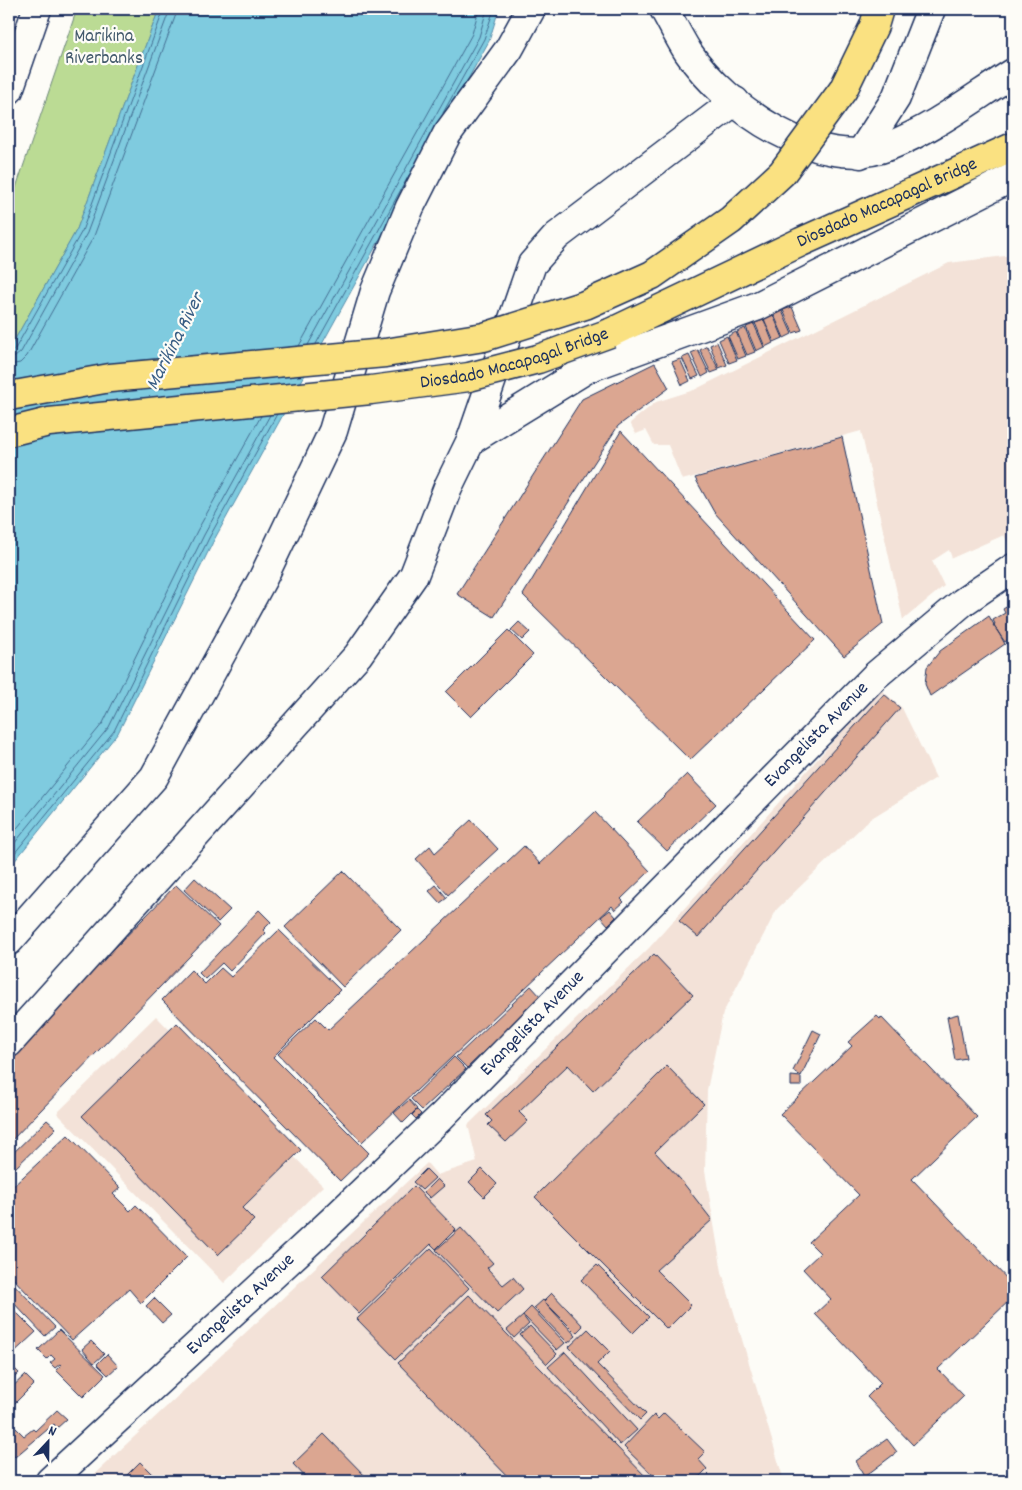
<svg xmlns="http://www.w3.org/2000/svg" width="1022" height="1490" font-family="Dekko,sans-serif">
<style>
.built{fill:#f3e2d8}
.green{fill:#bbdb94;stroke:#6b8579}
.water{fill:#7fcbdf;stroke:#578dab}
.lines{fill:none;stroke-linecap:round;stroke-linejoin:round}
.shore{stroke:#436d92;stroke-width:1}
.building{fill:#dba691;stroke:#1b2f5e}
.minor-casing{stroke:#1b2f5e;stroke-width:31}
.major-casing{stroke:#1b2f5e;stroke-width:31}
.minor{stroke:#fdfcf7;stroke-width:28}
.major{stroke:#fae181;stroke-width:28}
.major-bridge-casing{stroke:#1b2f5e;stroke-width:31;stroke-linecap:butt}
.major-bridge{stroke:#fae181;stroke-width:28}
.labels{text-anchor:middle;dominant-baseline:central;stroke-width:4.5;stroke-linejoin:round;paint-order:stroke}
.park-label{font-size:19px;fill:#435a6c;stroke:#fdfcf7}
.street-label{font-size:19px;fill:#1b2f5e;stroke:#fdfcf7}
.water-label{font-size:20px;font-style:italic;fill:#395e85;stroke:#fdfcf7}
</style>
<rect width="100%" height="100%" fill="#fdfcf7"/>
<filter id="ink" filterUnits="userSpaceOnUse"><feTurbulence type="fractalNoise" baseFrequency=".02" numOctaves="2"/><feDisplacementMap in="SourceGraphic" scale="10" xChannelSelector="R" yChannelSelector="G"/><feConvolveMatrix kernelMatrix="1 2 1 2 8 2 1 2 1" color-interpolation-filters="sRGB"/></filter>
<g filter="url(#ink)">
<path class="built" d="M 1013,255 L 1013,544 L 1010,547 L 1004,535 L 952,558 L 949,550 L 932,561 L 944,586 L 903,620 L 861,431 L 682,480 L 668,445 L 654,445 L 646,430 L 636,434 L 630,423 L 656,402 L 694,390 L 949,263 Z
M 880,689 L 902,708 L 936,778 L 870,819 L 777,909 L 723,1013 L 707,1090 L 705,1171 L 722,1272 L 784,1481 L 87,1481 L 427,1163 L 437,1175 L 477,1162 L 468,1125 L 649,948 Z
M 156,1016 L 323,1186 L 224,1283 L 57,1113 Z"/>
<path class="green" d="M 77,9 L 159,9 L 77,229 L 9,350 L 9,208 Z"/>
<path class="water" d="M 159,9 L 499,9 L 489,41 L 214,540 L 118,733 L 9,868 L 9,350 L 77,229 Z"/>
<g class="lines">
<path class="shore" d="M 443,113 L 484,39 L 494,9
M 316,344 L 409,175
M 308,345 L 479,37 L 487,9
M 299,346 L 472,34 L 479,9
M 9,352 L 15,349 L 82,231 L 164,9
M 9,358 L 15,357 L 21,352 L 87,233 L 170,9
M 9,365 L 20,363 L 27,356 L 94,236 L 178,9
M 9,838 L 103,723 L 197,531 L 261,416
M 9,850 L 109,727 L 204,535 L 270,415
M 9,860 L 114,731 L 209,538 L 277,414"/>
</g>
<path class="building" d="M 792,307 L 802,330 L 793,333 L 783,310 Z
M 782,311 L 792,334 L 784,338 L 774,315 Z
M 773,315 L 783,338 L 774,342 L 764,319 Z
M 764,320 L 773,343 L 765,347 L 755,323 Z
M 754,324 L 764,347 L 756,351 L 746,327 Z
M 745,328 L 755,352 L 747,355 L 737,332 Z
M 736,332 L 746,356 L 738,359 L 728,336 Z
M 727,336 L 737,360 L 729,363 L 719,340 Z
M 717,342 L 727,365 L 719,368 L 710,345 Z
M 707,346 L 719,370 L 711,373 L 700,350 Z
M 698,350 L 709,373 L 702,377 L 691,353 Z
M 689,355 L 699,376 L 692,379 L 682,358 Z
M 680,359 L 690,381 L 682,385 L 672,362 Z
M 655,363 L 669,388 L 618,426 L 494,617 L 457,594 L 582,399 Z
M 621,431 L 815,640 L 690,760 L 523,595 Z
M 842,437 L 883,624 L 844,656 L 714,512 L 695,478 Z
M 1011,604 L 1013,605 L 1013,636 L 1005,642 L 993,625 L 995,624 L 993,620 L 1005,613 L 1003,609 Z
M 989,616 L 1005,644 L 930,696 L 925,684 L 927,667 L 940,651 Z
M 519,622 L 530,632 L 522,640 L 511,630 Z
M 508,630 L 533,655 L 471,717 L 446,692 Z
M 884,694 L 900,708 L 698,937 L 679,921 Z
M 687,774 L 716,804 L 667,851 L 637,822 Z
M 595,812 L 650,871 L 621,899 L 624,902 L 615,910 L 612,906 L 362,1142 L 278,1054 L 316,1018 L 328,1030 L 524,846 L 540,864 Z
M 471,820 L 498,849 L 448,895 L 416,859 L 430,846 L 435,853 Z
M 343,871 L 401,930 L 343,987 L 285,927 Z
M 195,878 L 230,910 L 218,922 L 184,890 Z
M 176,885 L 219,926 L 9,1143 L 9,1057 Z
M 436,885 L 447,898 L 440,903 L 429,891 Z
M 259,910 L 271,922 L 263,930 L 266,933 L 230,971 L 222,963 L 205,979 L 199,973 Z
M 610,910 L 616,917 L 608,925 L 601,917 Z
M 279,930 L 340,990 L 273,1057 L 369,1153 L 340,1181 L 162,1000 L 191,970 L 205,984 L 221,968 L 231,977 Z
M 654,954 L 693,995 L 593,1091 L 568,1065 L 519,1112 L 528,1121 L 506,1142 L 488,1125 L 492,1121 L 486,1115 Z
M 531,986 L 541,997 L 467,1068 L 456,1057 Z
M 958,1014 L 966,1058 L 955,1060 L 947,1017 Z
M 877,1016 L 880,1019 L 881,1017 L 977,1117 L 912,1179 L 1013,1285 L 1013,1297 L 938,1369 L 964,1396 L 913,1445 L 867,1397 L 881,1383 L 815,1314 L 831,1299 L 803,1269 L 820,1253 L 809,1242 L 859,1195 L 780,1114 L 852,1046 L 848,1042 Z
M 177,1023 L 301,1150 L 242,1208 L 254,1220 L 218,1255 L 82,1116 Z
M 813,1030 L 821,1034 L 801,1076 L 793,1071 Z
M 454,1057 L 466,1069 L 422,1110 L 411,1099 Z
M 667,1066 L 704,1104 L 655,1152 L 681,1180 L 712,1220 L 656,1270 L 691,1305 L 667,1329 L 535,1197 Z
M 791,1076 L 801,1077 L 801,1086 L 791,1086 Z
M 409,1100 L 417,1109 L 403,1123 L 394,1113 Z
M 417,1110 L 421,1114 L 416,1119 L 412,1115 Z
M 47,1120 L 56,1128 L 9,1174 L 9,1157 Z
M 68,1135 L 120,1188 L 113,1194 L 130,1211 L 136,1205 L 187,1257 L 141,1303 L 129,1289 L 72,1340 L 9,1274 L 9,1190 Z
M 426,1169 L 435,1178 L 422,1190 L 413,1182 Z
M 482,1169 L 497,1184 L 484,1197 L 469,1182 Z
M 437,1179 L 444,1186 L 430,1198 L 424,1192 Z
M 414,1186 L 456,1229 L 436,1249 L 431,1244 L 359,1314 L 322,1276 Z
M 461,1228 L 493,1263 L 487,1268 L 503,1285 L 513,1277 L 523,1289 L 497,1313 L 436,1250 Z
M 431,1248 L 469,1288 L 396,1359 L 357,1319 Z
M 597,1265 L 649,1317 L 633,1333 L 581,1280 Z
M 9,1279 L 55,1327 L 45,1336 L 9,1298 Z
M 552,1293 L 583,1326 L 576,1333 L 544,1301 Z
M 469,1295 L 650,1481 L 512,1481 L 398,1363 Z
M 154,1298 L 171,1315 L 162,1323 L 146,1306 Z
M 543,1300 L 576,1336 L 568,1343 L 534,1308 Z
M 9,1305 L 36,1332 L 9,1357 Z
M 531,1307 L 565,1343 L 557,1350 L 523,1315 Z
M 523,1316 L 529,1324 L 514,1338 L 507,1330 Z
M 530,1326 L 557,1354 L 547,1364 L 520,1335 Z
M 588,1329 L 610,1351 L 597,1364 L 646,1414 L 640,1420 L 569,1347 Z
M 59,1330 L 105,1375 L 83,1397 L 56,1370 L 61,1365 L 60,1364 L 55,1368 L 50,1363 L 55,1359 L 51,1355 L 47,1359 L 38,1350 Z
M 91,1341 L 104,1354 L 94,1363 L 82,1349 Z
M 565,1352 L 637,1430 L 620,1445 L 548,1367 Z
M 107,1354 L 118,1366 L 108,1375 L 97,1364 Z
M 9,1363 L 19,1373 L 9,1383 Z
M 25,1375 L 34,1384 L 15,1403 L 9,1397 L 9,1390 Z
M 57,1410 L 67,1419 L 57,1428 L 54,1424 L 15,1457 L 9,1451 L 9,1435 L 16,1428 L 24,1436 L 33,1429 L 35,1431 Z
M 664,1413 L 705,1452 L 698,1459 L 707,1469 L 695,1481 L 659,1481 L 624,1447 L 654,1415 L 658,1419 Z
M 324,1434 L 370,1481 L 309,1481 L 293,1464 Z
M 887,1439 L 897,1452 L 864,1477 L 856,1461 Z
M 140,1462 L 159,1481 L 121,1481 Z"/>
<g class="lines">
<defs>
<g id="minor">
<path d="M 664,9 C 672,23 679,38 688,52 C 726,108 819,174 889,146 C 933,129 973,98 1013,73"/>
<path d="M 9,90 L 37,9"/>
<path d="M 860,154 L 896,98 L 931,9"/>
<path d="M 471,440 L 588,368 L 758,306 L 1013,177"/>
<path d="M 9,941 L 154,777 L 263,578 L 333,431 L 375,291 L 410,207 L 447,134 L 509,49 L 531,9"/>
<path d="M 9,1043 L 358,655 L 414,575 L 448,487 L 471,440 L 532,264 L 557,236 L 735,101"/>
<path id="s1" d="M 50,1481 L 334,1219 L 441,1117 L 875,676 L 963,602 L 1013,568"/>
</g>
<g id="major">
<path id="s2" d="M 610,333 L 801,242 L 1013,147"/>
</g>
</defs>
<use href="#minor" class="minor-casing"/>
<use href="#major" class="major-casing"/>
<use href="#minor" class="minor"/>
<use href="#major" class="major"/>
<defs>
<g id="major-bridge">
<path d="M 9,396 L 110,378 L 385,353 L 484,337 L 585,305 L 652,275 L 731,220 L 782,173 L 843,90 L 874,26 L 879,9"/>
<path id="s3" d="M 9,432 L 49,422 L 371,390 L 469,377 L 538,359 L 610,333"/>
</g>
</defs>
<use href="#major-bridge" class="major-bridge-casing"/>
<use href="#major-bridge" class="major-bridge"/>
</g>
</g>
<g class="labels">
<g class="park-label">
<text x="104" y="37">Marikina<tspan x="104" dy="22">Riverbanks</tspan></text>
</g>
<g class="street-label">
<text stroke="none"><textPath href="#s2" startOffset="306">Diosdado Macapagal Bridge</textPath></text>
<text stroke="none"><textPath href="#s3" startOffset="512">Diosdado Macapagal Bridge</textPath></text>
<text stroke="none"><textPath href="#s1" startOffset="1070">Evangelista Avenue</textPath></text>
<text stroke="none"><textPath href="#s1" startOffset="665">Evangelista Avenue</textPath></text>
<text stroke="none"><textPath href="#s1" startOffset="260">Evangelista Avenue</textPath></text>
</g>
<g class="water-label">
<text transform="translate(176 342) rotate(-63)">Marikina River</text>
</g>
</g>
<rect width="1022" height="1490" fill="none" stroke="#fdfcf7" stroke-width="30"/>
<rect x="15" y="15" width="992" height="1460" fill="none" stroke="#1b2f5e" stroke-width="2" filter="url(#ink)"/>
<g transform="translate(48 1442) rotate(22)" stroke="#fdfcf7" stroke-width="4" paint-order="stroke">
<path d="M0-4L9 19L0 12L-9 19Z" fill="#1b2f5e"/>
<text y="-8" font-size="14" font-weight="bold" text-anchor="middle" fill="#1b2f5e">N</text>
</g>
</svg>
